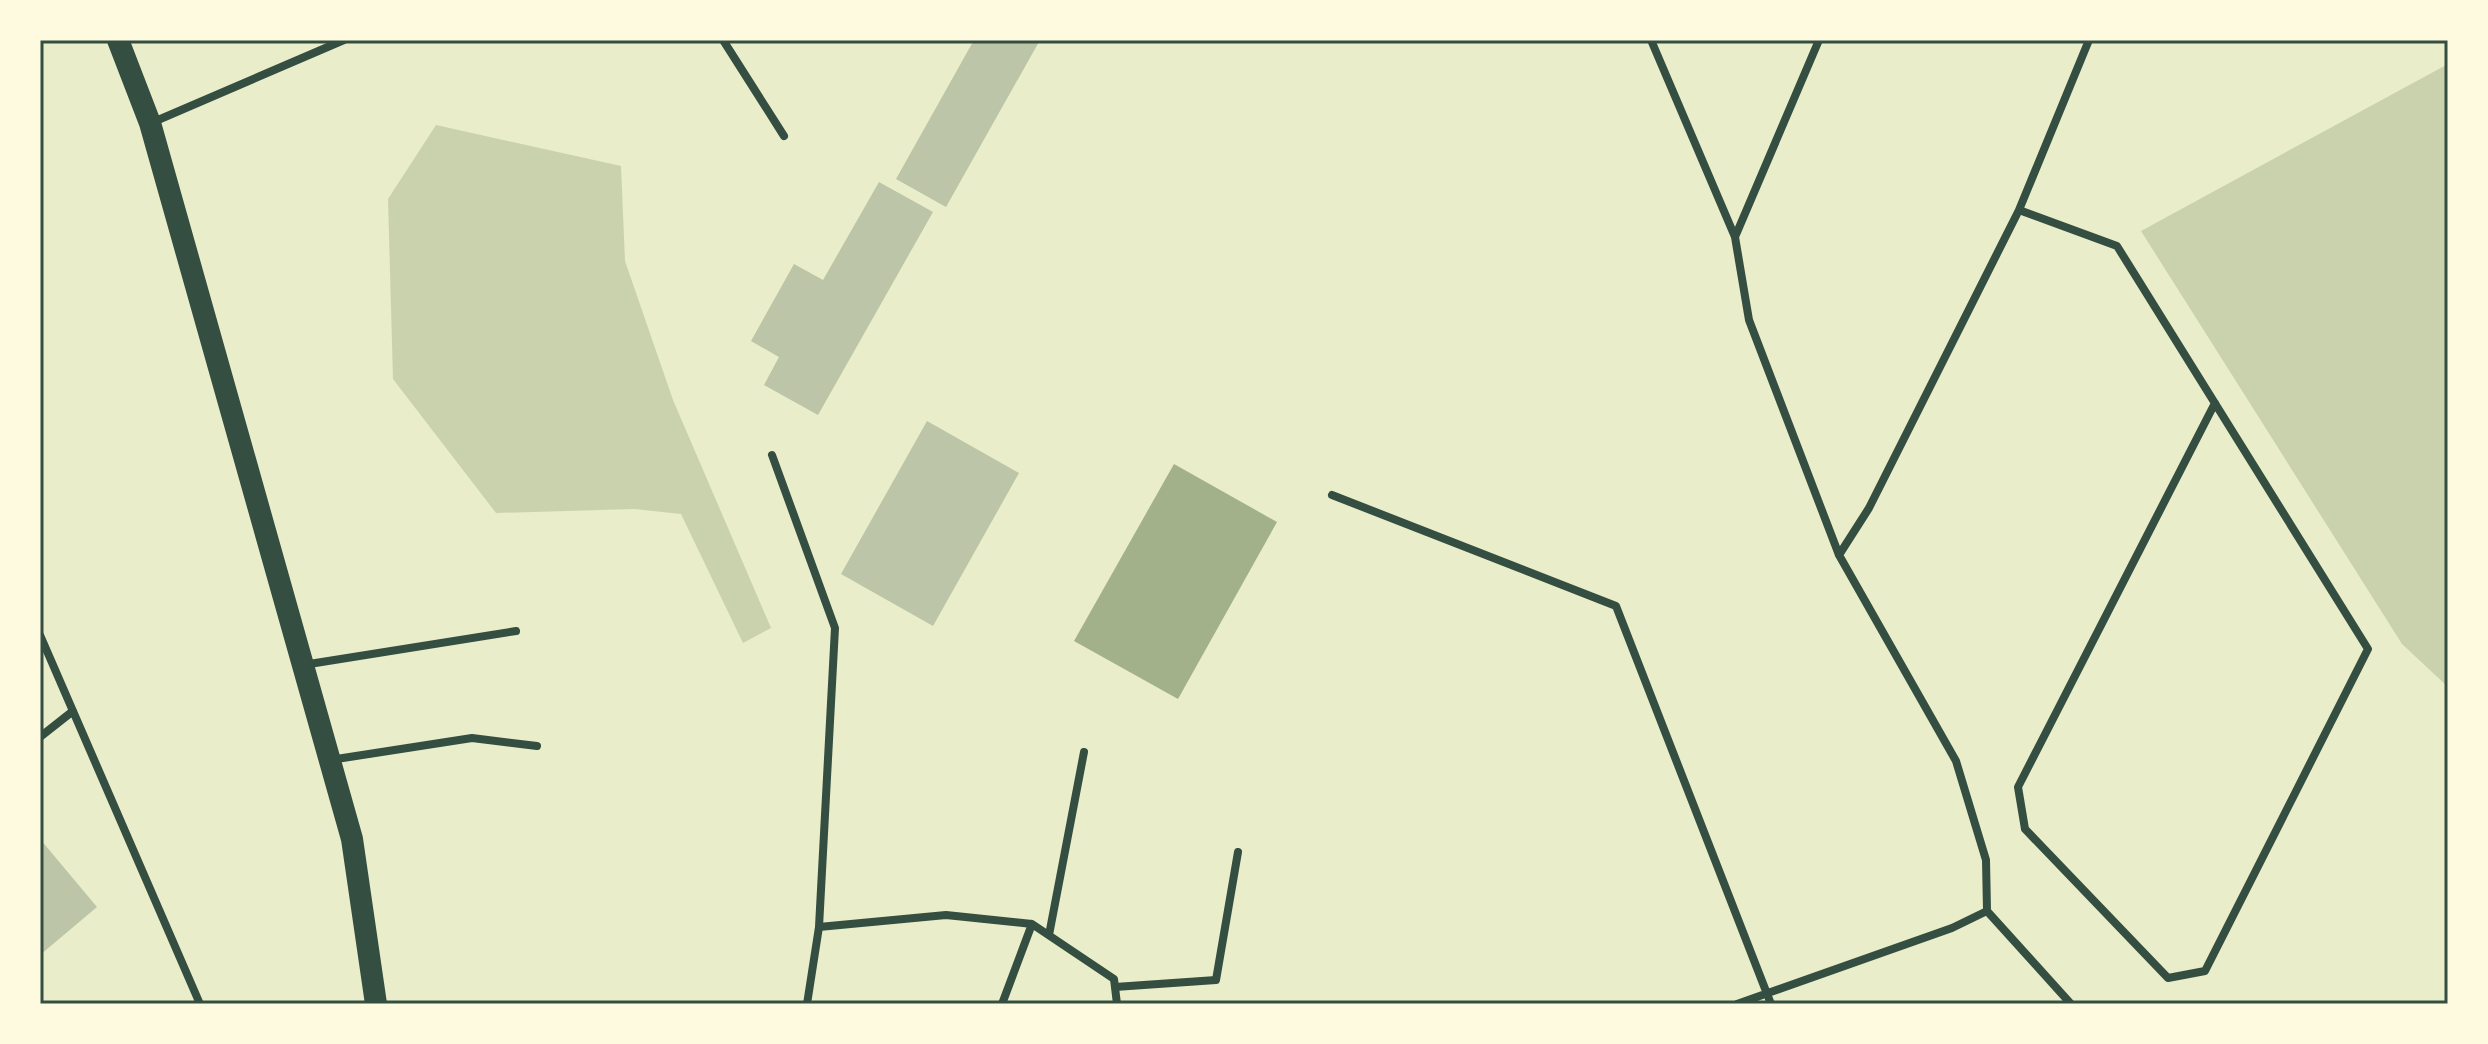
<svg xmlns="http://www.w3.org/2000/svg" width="2488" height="1044" font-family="'Source Sans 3',sans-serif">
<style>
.green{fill:#cad2ad}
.water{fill:#a3b18a}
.building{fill:#bcc5a7}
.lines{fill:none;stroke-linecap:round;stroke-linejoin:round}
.minor{stroke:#344e41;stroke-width:8}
.trunk{stroke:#344e41;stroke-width:22}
.neatline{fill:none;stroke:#344e41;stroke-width:3}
</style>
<rect width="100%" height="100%" fill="#e9edc9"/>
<path class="green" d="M 2448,64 L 2448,687 L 2402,644 L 2141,231 Z
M 436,125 L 621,166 L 625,261 L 673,400 L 771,628 L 743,643 L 681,514 L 634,509 L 496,513 L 393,379 L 388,199 Z"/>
<path class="water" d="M 1174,464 L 1277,522 L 1178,699 L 1074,641 Z"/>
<path class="building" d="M 974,40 L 1040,40 L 946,207 L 896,179 Z
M 879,182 L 933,212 L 818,415 L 764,385 L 779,357 L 751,341 L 794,264 L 823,280 Z
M 927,421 L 1019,473 L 933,626 L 841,574 Z
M 40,839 L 97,907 L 40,955 Z"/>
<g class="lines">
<path class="minor" d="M 723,40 L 784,136
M 1651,40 L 1735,237 L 1749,320 L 1839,555 L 1956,761 L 1986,860 L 1987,911 L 2071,1004
M 151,123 L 344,40
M 2019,210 L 2117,246 L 2368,649 L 2205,971 L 2168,978 L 2025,829 L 2018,787 L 2215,403
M 1735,237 L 1819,40
M 772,455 L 835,628 L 819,927 L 807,1004
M 1332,495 L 1616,606 L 1771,1004
M 1839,555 L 1869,508 L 2019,210 L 2089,40
M 40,635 L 200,1004
M 303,665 L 516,631
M 40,737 L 73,711
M 330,760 L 472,738 L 537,746
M 819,927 L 946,915 L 1032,924 L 1114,979 L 1117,1004
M 1049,935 L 1084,752
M 1115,987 L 1216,980 L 1238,852
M 1002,1004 L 1032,924
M 1737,1004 L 1952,928 L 1987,911"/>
<path class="trunk" d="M 118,40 L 150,123 L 352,839 L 376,1004"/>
</g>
<rect width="2488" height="1044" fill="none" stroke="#fefae0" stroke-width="84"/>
<rect x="42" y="42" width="2404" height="960" class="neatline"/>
</svg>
